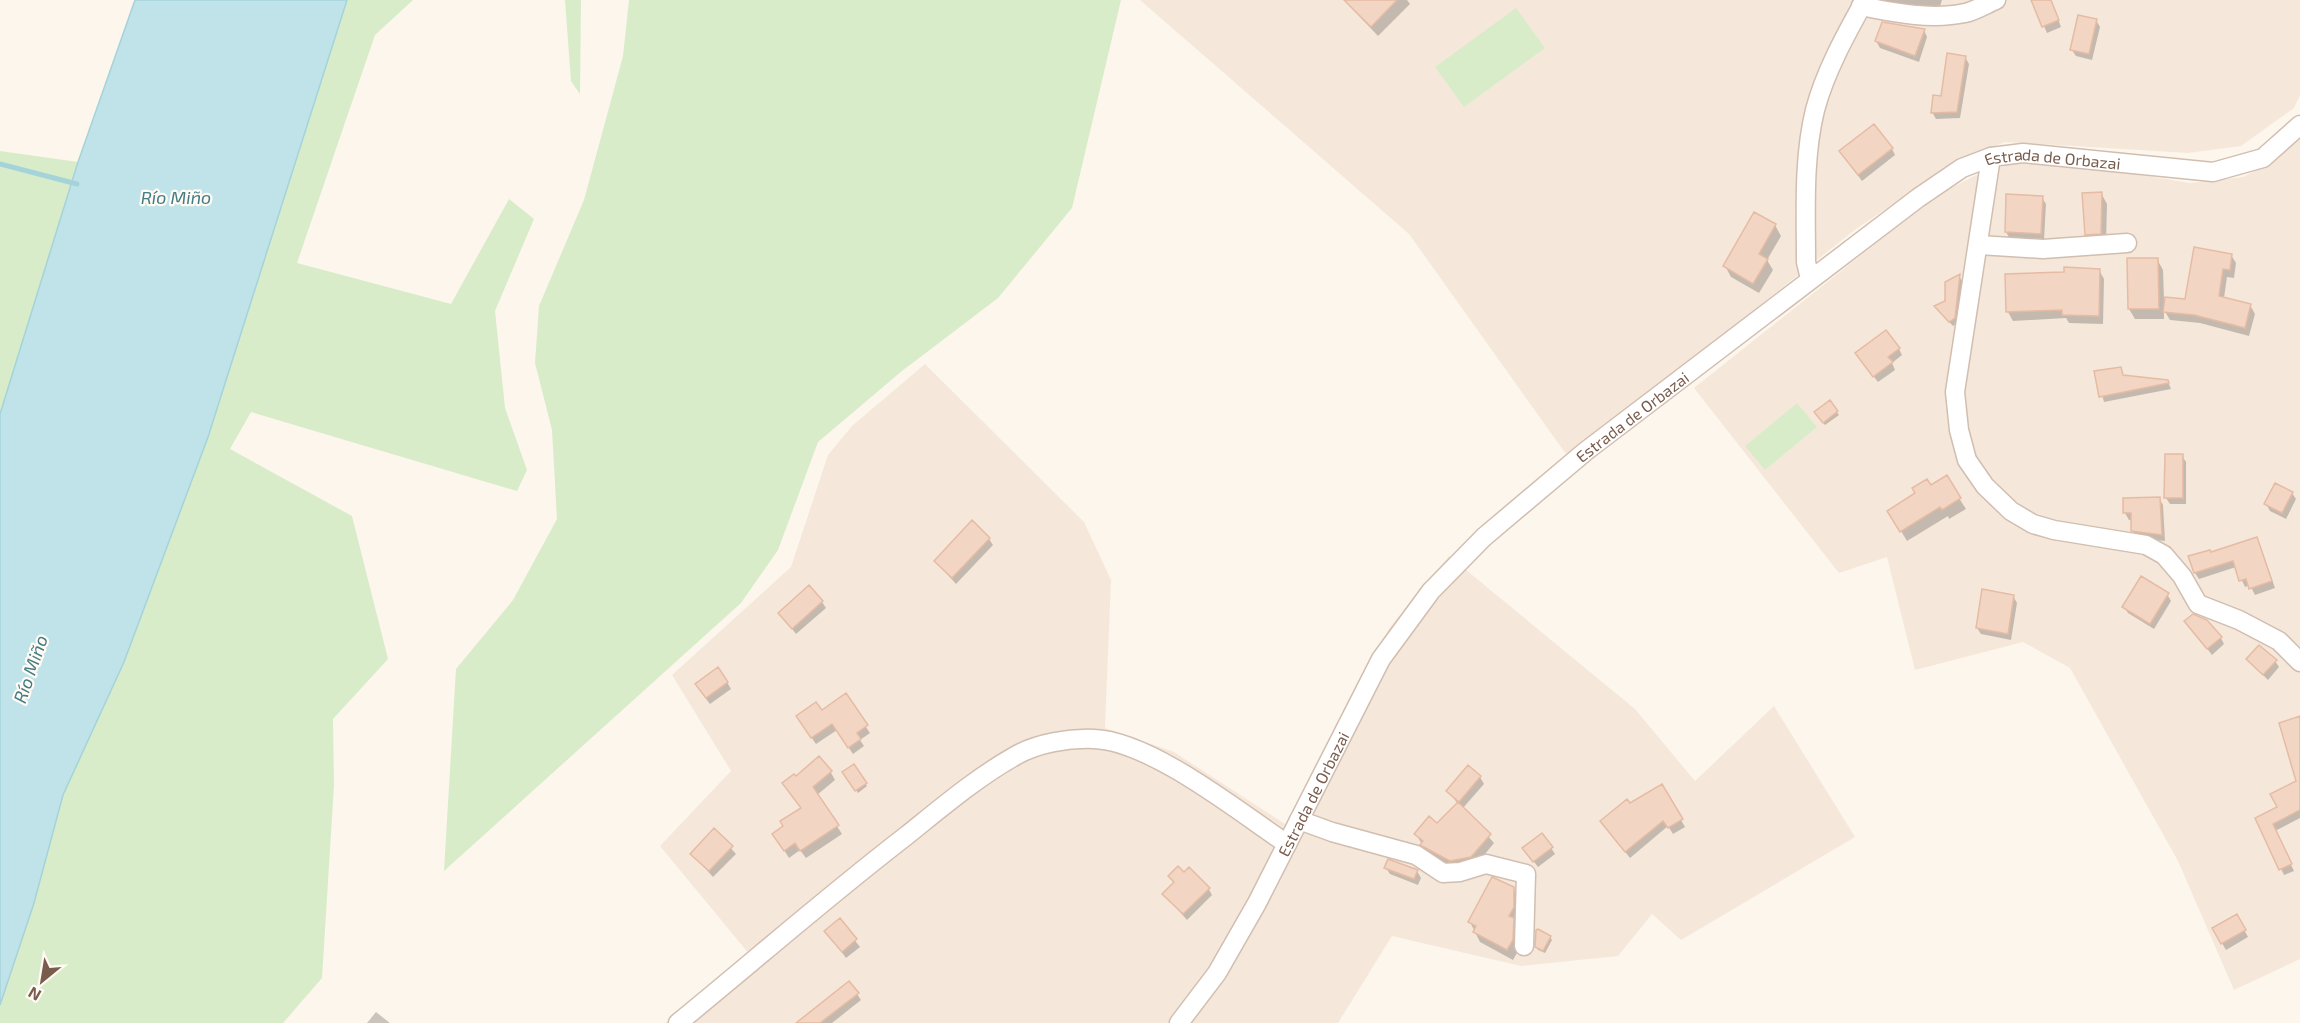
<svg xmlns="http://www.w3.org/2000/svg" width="2300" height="1023" font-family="'Exo 2',sans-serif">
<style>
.residential{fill:#f5e8da}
.green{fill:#d8ecc9}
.water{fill:#bfe3e8;stroke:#a5d3da;stroke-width:1.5}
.shadow{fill:#0003}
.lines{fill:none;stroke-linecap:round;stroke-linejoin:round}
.stream{stroke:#a5d3da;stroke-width:5}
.building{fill:#f3d5c3;stroke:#e6bba3;stroke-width:1.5}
.minor-casing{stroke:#d1beb0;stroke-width:21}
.minor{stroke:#fff;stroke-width:18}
.labels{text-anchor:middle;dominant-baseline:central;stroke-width:4.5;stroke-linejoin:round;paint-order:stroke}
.street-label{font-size:16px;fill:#7a5c4d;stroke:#fffaf3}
.water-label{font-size:18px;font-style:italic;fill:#437c86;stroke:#fffaf3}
</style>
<rect width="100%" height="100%" fill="#fdf6ec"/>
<path class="residential" d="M 1140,0 L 2300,0 L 2300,95 L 2294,108 L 2241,146 L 2188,153 L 2005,142 L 1954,163 L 1856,229 L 1695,357 L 1566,454 L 1409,234 Z
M 2300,131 L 2300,959 L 2234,990 L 2178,861 L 2070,668 L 2023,642 L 1915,670 L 1887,557 L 1839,573 L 1694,388 L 1934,197 L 1974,176 L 2020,161 L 2087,166 L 2190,183 L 2243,177 L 2271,163 Z
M 925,364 L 1084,522 L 1111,580 L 1105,728 L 1174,752 L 1288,826 L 1346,706 L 1390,627 L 1449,556 L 1635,709 L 1695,781 L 1774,706 L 1855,837 L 1681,940 L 1652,914 L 1618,956 L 1521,966 L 1392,936 L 1338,1023 L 665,1023 L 750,955 L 660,846 L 731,771 L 672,675 L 791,567 L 828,455 L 852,426 Z"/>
<path class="green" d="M 347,0 L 413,0 L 375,35 L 297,263 L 451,304 L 509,199 L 534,219 L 495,311 L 505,408 L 527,470 L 517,491 L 251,412 L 230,449 L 352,516 L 388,659 L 333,719 L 334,785 L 322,978 L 283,1023 L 0,1023 L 0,1005 L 34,903 L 63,795 L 124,662 L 208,437 Z
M 565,0 L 581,0 L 580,94 L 571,81 Z
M 629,0 L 1121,0 L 1072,208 L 998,298 L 902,371 L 818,442 L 778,550 L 741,603 L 444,871 L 456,669 L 513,600 L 557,519 L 552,430 L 535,363 L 539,306 L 584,200 L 623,56 Z
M 1516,8 L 1545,48 L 1464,107 L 1435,67 Z
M 0,151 L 78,162 L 0,414 Z
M 1797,403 L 1817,427 L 1765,470 L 1745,446 Z"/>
<path class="water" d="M 135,0 L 347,0 L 208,437 L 124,662 L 63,795 L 34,903 L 0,1005 L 0,414 L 78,162 Z"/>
<path class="shadow" d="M 1344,0 L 1407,0 L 1410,4 L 1378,36 Z
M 1880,0 L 1942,0 L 1938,13 L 1887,7 Z
M 2032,0 L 2051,0 L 2061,27 L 2047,33 Z
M 2096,20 L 2100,27 L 2092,60 L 2076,56 L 2072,50 Z
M 1924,30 L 1927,37 L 1919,62 L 1880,48 L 1876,41 Z
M 1965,57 L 1969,64 L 1960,118 L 1936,119 L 1932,112 Z
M 1892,149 L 1895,155 L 1862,181 L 1845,158 Z
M 2101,193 L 2107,204 L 2106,244 L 2092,245 L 2086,234 Z
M 2042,198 L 2046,204 L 2044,240 L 2010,239 L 2006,232 Z
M 1775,225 L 1781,236 L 1767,260 L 1773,270 L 1759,293 L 1731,277 L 1725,266 Z
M 2231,255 L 2236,263 L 2234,278 L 2227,277 L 2224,298 L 2250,305 L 2255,314 L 2249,336 L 2200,323 L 2170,320 L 2164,310 L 2164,319 L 2135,319 L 2129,309 L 2157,259 L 2163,270 L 2164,299 L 2187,301 Z
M 2099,270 L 2104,279 L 2103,324 L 2069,323 L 2066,318 L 2013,321 L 2008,312 L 2006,275 Z
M 1959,276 L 1962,281 L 1957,323 L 1953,326 L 1939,311 L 1947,302 Z
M 1899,349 L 1902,355 L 1892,363 L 1895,370 L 1878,382 L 1861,360 Z
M 2120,368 L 2124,377 L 2168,382 L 2171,389 L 2104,402 L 2096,372 Z
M 1829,402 L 1839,415 L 1825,425 L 1817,415 Z
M 2182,456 L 2186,462 L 2186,504 L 2170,504 L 2166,498 Z
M 1946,478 L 1966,509 L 1949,519 L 1948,516 L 1907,541 L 1889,511 Z
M 2292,493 L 2296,499 L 2286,519 L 2270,511 L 2266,504 Z
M 2159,498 L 2163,505 L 2165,541 L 2137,538 L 2133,531 L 2133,520 L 2129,520 L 2125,513 L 2124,500 Z
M 989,539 L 993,545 L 956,584 L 935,561 Z
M 2260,545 L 2275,588 L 2255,595 L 2250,585 L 2245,587 L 2236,567 L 2199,579 L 2195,573 L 2211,554 Z
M 2167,594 L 2171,601 L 2154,629 L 2128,613 L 2124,607 Z
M 2013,596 L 2017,603 L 2011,640 L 1981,634 L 1977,628 Z
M 822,602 L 826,608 L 796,634 L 780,613 Z
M 2186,622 L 2221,638 L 2224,644 L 2212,655 Z
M 2248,660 L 2275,661 L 2279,667 L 2268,680 Z
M 727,682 L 731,689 L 710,704 L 700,691 Z
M 845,696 L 870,733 L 860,740 L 864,746 L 853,754 L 837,730 L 816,744 L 801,723 Z
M 854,766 L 867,786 L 858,793 L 844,772 Z
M 830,771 L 835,780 L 817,795 L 842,834 L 806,858 L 800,850 L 789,858 L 779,842 L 802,809 L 795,778 Z
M 1480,777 L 1484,784 L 1463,808 L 1494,843 L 1476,865 L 1448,867 L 1427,853 L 1416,834 L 1437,825 L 1458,804 L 1448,791 Z
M 2300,780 L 2300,818 L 2275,831 L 2294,871 L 2284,875 L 2257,818 L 2279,808 Z
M 1662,786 L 1685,827 L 1673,834 L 1668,826 L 1630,858 L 1602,822 Z
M 715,830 L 736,854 L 713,877 L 692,854 Z
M 1551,848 L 1555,854 L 1538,867 L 1528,854 Z
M 1386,868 L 1417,871 L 1421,878 L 1418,885 L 1390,874 Z
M 1170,876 L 1208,888 L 1212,895 L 1187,920 L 1164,894 L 1174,884 Z
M 1513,889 L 1519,899 L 1519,918 L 1515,925 L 1519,930 L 1518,951 L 1513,960 L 1480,942 L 1470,922 Z
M 2237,916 L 2248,937 L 2226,950 L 2214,929 Z
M 839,920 L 860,947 L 846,958 L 826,931 Z
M 1550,937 L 1552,940 L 1545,953 L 1538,950 L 1537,947 Z
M 857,994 L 861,1000 L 832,1023 L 808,1023 Z
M 376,1012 L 390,1023 L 367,1023 Z"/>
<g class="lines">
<path class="stream" d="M 0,164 L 77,184"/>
</g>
<path class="building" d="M 1344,0 L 1397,0 L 1371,27 Z
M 2031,0 L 2051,0 L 2059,20 L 2042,27 Z
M 2078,15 L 2097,19 L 2089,54 L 2070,50 Z
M 1882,22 L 1925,29 L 1915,56 L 1875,41 Z
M 1947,53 L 1966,56 L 1957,112 L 1931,113 L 1933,95 L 1941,96 Z
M 1874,124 L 1893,148 L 1858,175 L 1839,151 Z
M 2102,192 L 2101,234 L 2085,235 L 2082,193 Z
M 2006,194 L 2043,196 L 2041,234 L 2005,232 Z
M 1754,212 L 1776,224 L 1759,254 L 1768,259 L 1753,284 L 1723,266 Z
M 2194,247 L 2232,254 L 2230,270 L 2223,269 L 2219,296 L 2251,304 L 2245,328 L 2194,315 L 2163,312 L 2165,297 L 2185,299 Z
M 2127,258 L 2158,258 L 2159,309 L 2128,309 Z
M 2064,267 L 2100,269 L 2099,316 L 2062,315 L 2062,310 L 2006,312 L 2005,274 L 2064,272 Z
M 1960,274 L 1955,318 L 1949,322 L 1934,306 L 1945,301 L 1945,282 Z
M 1886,330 L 1900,348 L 1888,357 L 1893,362 L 1873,377 L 1855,353 Z
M 2121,367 L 2123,375 L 2168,380 L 2169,383 L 2099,397 L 2094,371 Z
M 1830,400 L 1838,411 L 1823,423 L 1814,412 Z
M 2165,454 L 2183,454 L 2183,498 L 2164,498 Z
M 1947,475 L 1961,498 L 1942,510 L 1940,507 L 1900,532 L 1887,511 L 1915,493 L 1912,488 L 1927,479 L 1931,485 Z
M 2275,483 L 2293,492 L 2282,513 L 2264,504 Z
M 2160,497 L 2162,535 L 2131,531 L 2131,513 L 2123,513 L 2123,498 Z
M 972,520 L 990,538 L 952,578 L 934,561 Z
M 2257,537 L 2272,581 L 2249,589 L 2246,579 L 2239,581 L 2233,561 L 2194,573 L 2188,556 L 2210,550 L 2211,552 Z
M 2141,576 L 2169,593 L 2150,624 L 2122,607 Z
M 809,585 L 823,601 L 792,629 L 778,613 Z
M 1982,589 L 2014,595 L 2008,634 L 1976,628 Z
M 2193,614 L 2207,620 L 2222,637 L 2207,649 L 2184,621 Z
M 2259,645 L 2277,660 L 2263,675 L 2246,659 Z
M 718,667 L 728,682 L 706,698 L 695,684 Z
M 846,693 L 868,725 L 857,733 L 861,739 L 848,748 L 832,724 L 811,738 L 796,716 L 816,702 L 822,710 Z
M 2300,716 L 2300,810 L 2273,824 L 2292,864 L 2279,870 L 2255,818 L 2277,807 L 2270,794 L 2296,781 L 2279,723 Z
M 819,756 L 832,771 L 813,787 L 839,825 L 800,851 L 795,843 L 784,851 L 772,834 L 783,826 L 780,821 L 801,808 L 782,783 L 794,774 L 796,776 Z
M 854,764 L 867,783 L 855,791 L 842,772 Z
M 1468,765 L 1481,776 L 1459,802 L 1446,791 Z
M 1662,784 L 1683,819 L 1668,828 L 1663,821 L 1625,852 L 1600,821 L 1627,799 L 1630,803 Z
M 1458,802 L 1491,834 L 1471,857 L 1450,861 L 1420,845 L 1423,841 L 1414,834 L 1429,816 L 1437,823 Z
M 714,828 L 733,846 L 709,871 L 690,854 Z
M 1542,833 L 1553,847 L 1533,862 L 1522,848 Z
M 1388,859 L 1418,870 L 1414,879 L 1384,868 Z
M 1178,866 L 1184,872 L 1189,867 L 1210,888 L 1183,914 L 1162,894 L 1174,882 L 1168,876 Z
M 1492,877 L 1514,887 L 1514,907 L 1509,916 L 1514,918 L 1513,940 L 1507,950 L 1473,932 L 1476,926 L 1468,922 Z
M 2237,914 L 2246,930 L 2221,944 L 2212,928 Z
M 840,918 L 857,939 L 842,952 L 824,931 Z
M 1538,929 L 1551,936 L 1543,951 L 1535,947 L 1536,930 Z
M 849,981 L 859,993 L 820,1023 L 796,1023 Z"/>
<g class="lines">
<defs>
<g id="minor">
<path d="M 1861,6 C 1894,13 1932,20 1965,13 C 1975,11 1986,4 1996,0"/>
<path d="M 1991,157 L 1955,392 L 1959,430 L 1967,460 L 1985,486 L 2011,511 L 2033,524 L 2054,530 L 2146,545 L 2164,555 L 2182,576 L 2198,604 L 2239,620 L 2279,641 L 2300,662"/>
<path d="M 1979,245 L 2043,249 L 2127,243"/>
<path d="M 1810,279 L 1806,262 C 1806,211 1803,159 1815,110 C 1825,72 1846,34 1865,0"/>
<path d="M 1299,820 L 1332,832 L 1416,855 L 1443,873 L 1460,872 L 1486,864 L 1526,874 L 1524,946"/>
<path d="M 678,1023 C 754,961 828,896 906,836 C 941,808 976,778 1015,756 C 1037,743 1069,738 1094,739 C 1151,741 1239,812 1287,844"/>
<path id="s1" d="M 1179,1023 L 1217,973 L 1257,903 L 1381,659 L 1431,591 L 1484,537 L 1586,451 L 1918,198 L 1962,168 L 1991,157 L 2023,153 L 2213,172 L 2263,158 L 2300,125"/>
</g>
</defs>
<use href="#minor" class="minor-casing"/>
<use href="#minor" class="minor"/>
</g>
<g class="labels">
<g class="street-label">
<text stroke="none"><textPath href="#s1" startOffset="1274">Estrada de Orbazai</textPath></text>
<text stroke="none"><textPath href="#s1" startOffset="768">Estrada de Orbazai</textPath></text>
<text stroke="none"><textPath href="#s1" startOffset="266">Estrada de Orbazai</textPath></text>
</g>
<g class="water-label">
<text x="176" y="197">Río Miño</text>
<text transform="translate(30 669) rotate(-71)">Río Miño</text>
</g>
</g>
<g transform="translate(42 981) rotate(210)" stroke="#fffaf3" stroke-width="4.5" paint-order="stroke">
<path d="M0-4.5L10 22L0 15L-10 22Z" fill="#7a5c4d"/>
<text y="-9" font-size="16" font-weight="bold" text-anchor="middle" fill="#7a5c4d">N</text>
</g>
</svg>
